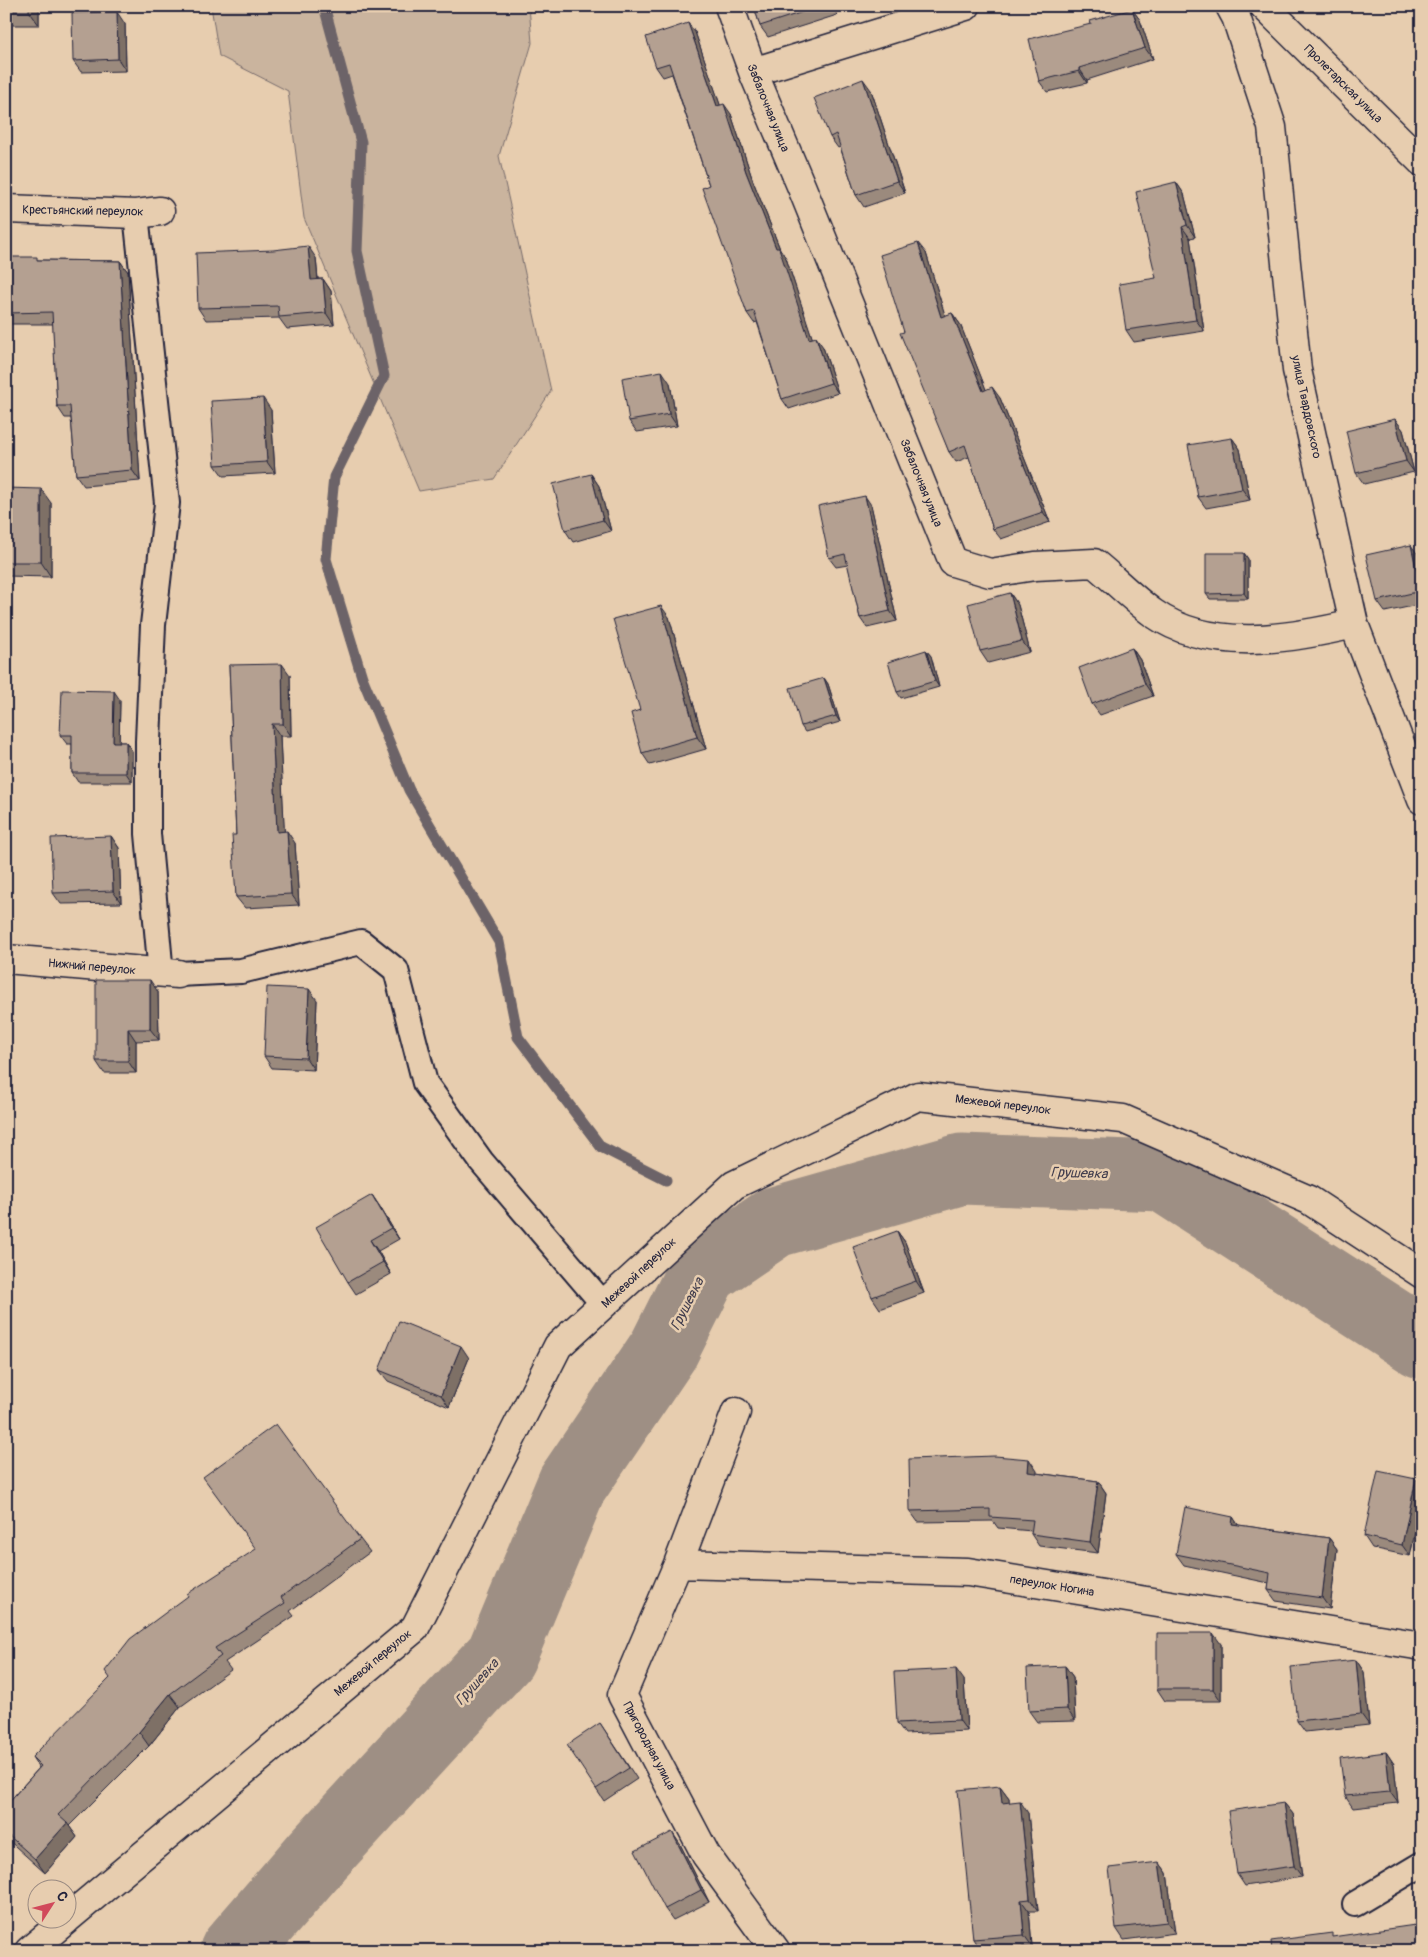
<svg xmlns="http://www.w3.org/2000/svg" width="1428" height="1957" font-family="Pangolin,sans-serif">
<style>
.green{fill:#cab49e;stroke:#766b6c}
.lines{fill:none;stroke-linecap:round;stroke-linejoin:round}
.stream{stroke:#6c6367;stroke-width:11}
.river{stroke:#9e8f84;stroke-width:71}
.service-casing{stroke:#22223b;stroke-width:28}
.minor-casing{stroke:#22223b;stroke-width:31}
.service{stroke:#e7cdaf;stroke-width:24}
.minor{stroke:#e7cdaf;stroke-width:28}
.wall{fill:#9b8a7d;stroke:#22223b}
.shaded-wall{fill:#7e7066;stroke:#22223b}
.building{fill:#b4a091;stroke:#22223b}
.labels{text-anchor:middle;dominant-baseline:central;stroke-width:5;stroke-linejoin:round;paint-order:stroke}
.street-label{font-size:12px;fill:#22223b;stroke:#e7cdaf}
.water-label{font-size:14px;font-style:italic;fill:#413d4d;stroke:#e7cdaf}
</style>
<rect width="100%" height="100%" fill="#e7cdaf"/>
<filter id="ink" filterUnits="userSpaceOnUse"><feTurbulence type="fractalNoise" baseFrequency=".02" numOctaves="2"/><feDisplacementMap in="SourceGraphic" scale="10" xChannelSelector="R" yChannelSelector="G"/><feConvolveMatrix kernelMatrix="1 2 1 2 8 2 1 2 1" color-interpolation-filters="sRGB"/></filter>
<g filter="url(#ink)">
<path class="green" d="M 211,6 L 529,6 L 532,43 L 499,156 L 551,391 L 494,479 L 419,491 L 304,218 L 288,91 L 219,56 Z"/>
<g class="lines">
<path class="stream" d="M 324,6 L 361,142 L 357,251 L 384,376 L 334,477 L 326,559 L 362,677 L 409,790 L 499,942 L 518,1037 L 601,1147 L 666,1180"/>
<path class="river" d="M 235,1951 L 318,1855 L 501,1656 L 572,1485 L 664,1349 L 703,1271 L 775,1222 L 962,1169 L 1163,1176 L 1422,1343"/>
<defs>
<path id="service" d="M 136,214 L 167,503 L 153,625 L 148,741 L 148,834 L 161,974
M 178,974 L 241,971 L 361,942 L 396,970 L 425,1083 L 481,1161 L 604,1305
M 1355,1904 L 1422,1864"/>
<path id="minor" d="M 729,6 L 753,72 L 802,188 L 953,562 L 990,573 L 1035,566 L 1094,563 C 1114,579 1132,598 1153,613 C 1210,653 1290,639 1354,624
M 1230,6 L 1236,17 L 1272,127 L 1297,370 L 1354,624 L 1422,800
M 1264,6 L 1422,162
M 753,72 L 966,6
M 6,209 L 136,214 L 160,211
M 6,959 L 178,974
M 736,1412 L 678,1564 L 622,1695 L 706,1855 L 776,1951
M 678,1564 L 968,1572 L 1422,1646
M 68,1918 L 415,1628 L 558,1346 L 734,1185 L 918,1096 L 1123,1119 L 1309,1200 L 1422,1274
M 29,1951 L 66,1920"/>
</defs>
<use href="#service" class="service-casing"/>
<use href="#minor" class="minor-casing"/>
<use href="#service" class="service"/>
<use href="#minor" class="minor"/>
</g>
<path class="wall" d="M 6,6 L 39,6 L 39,25 L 6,25 Z
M 754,6 L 834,6 L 837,15 L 768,37 L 760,26 Z
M 1132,9 L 1140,20 L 1153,59 L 1087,80 L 1087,83 L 1047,92 L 1039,81 L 1091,24 Z
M 125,24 L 126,71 L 81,72 L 73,61 Z
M 695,32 L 720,105 L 731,114 L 753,181 L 780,249 L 786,258 L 812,338 L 823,347 L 838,393 L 789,409 L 782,399 L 757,322 L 754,323 L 747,313 L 709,185 L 672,74 L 663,77 L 656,67 Z
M 871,90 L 905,193 L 864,207 L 856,195 L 840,147 L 838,148 L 830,137 Z
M 1176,182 L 1184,194 L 1195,237 L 1190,238 L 1204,331 L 1134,342 L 1126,330 L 1156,278 Z
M 926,253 L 945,316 L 952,313 L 960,324 L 986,390 L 1000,398 L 1050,522 L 1001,539 L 993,529 L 969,457 L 956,462 L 949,452 L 904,332 Z
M 6,257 L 38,260 L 120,261 L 128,272 L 140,481 L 84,486 L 76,475 L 71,418 L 65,418 L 57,406 L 53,324 L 6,324 Z
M 316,258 L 318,279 L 323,279 L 331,291 L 334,325 L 287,329 L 279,318 L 206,320 L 198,308 Z
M 670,383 L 677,426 L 637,432 L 629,421 Z
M 271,410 L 275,473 L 223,476 L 215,465 Z
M 1395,419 L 1403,430 L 1414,472 L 1364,484 L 1356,473 Z
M 1232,438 L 1240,449 L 1250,500 L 1206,508 L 1198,497 Z
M 591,474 L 599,486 L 611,531 L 573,542 L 565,530 Z
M 6,488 L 51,503 L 51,577 L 6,576 Z
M 871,505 L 897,621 L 867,628 L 860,618 L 848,565 L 836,567 L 829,558 Z
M 1244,553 L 1248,559 L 1248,599 L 1210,599 L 1206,594 Z
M 1419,556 L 1422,569 L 1422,604 L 1385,612 L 1377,601 Z
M 1010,593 L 1018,605 L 1030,652 L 988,663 L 980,651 Z
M 669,617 L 706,749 L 650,765 L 642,753 L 640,710 Z
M 1132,648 L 1140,660 L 1153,696 L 1100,715 L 1092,704 Z
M 926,650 L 931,656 L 939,687 L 901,698 L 897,692 Z
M 229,665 L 290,675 L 291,736 L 280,736 L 284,832 L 295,843 L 299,905 L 245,908 L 236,897 L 236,835 Z
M 824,678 L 828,684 L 840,722 L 805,732 L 801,726 Z
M 120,700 L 119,742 L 126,742 L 132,751 L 132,782 L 78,782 L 72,773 L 72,744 L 67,744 L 60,735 Z
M 111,836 L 119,848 L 121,903 L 61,904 L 53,893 Z
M 158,992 L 159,1040 L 136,1041 L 136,1073 L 104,1073 L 96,1061 Z
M 317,1000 L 314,1070 L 272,1068 L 264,1056 Z
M 372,1195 L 380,1207 L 399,1239 L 378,1251 L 391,1274 L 356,1294 L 348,1282 Z
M 897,1231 L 905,1242 L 924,1293 L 880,1309 L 872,1297 Z
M 469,1358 L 449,1407 L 388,1381 L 379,1370 Z
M 1037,1471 L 1036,1473 L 1098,1481 L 1106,1493 L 1098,1553 L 1039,1546 L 1031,1534 L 1032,1531 L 998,1528 L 993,1521 L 918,1522 L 910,1511 Z
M 1422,1488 L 1422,1500 L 1410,1556 L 1372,1548 L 1364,1536 Z
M 1233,1517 L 1238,1525 L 1329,1538 L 1337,1549 L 1330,1609 L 1276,1601 L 1268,1590 L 1269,1583 L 1184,1565 L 1176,1554 Z
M 360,1539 L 370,1552 L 290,1611 L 294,1616 L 225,1662 L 231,1670 L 180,1707 L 149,1746 L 69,1826 L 77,1837 L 45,1873 L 6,1838 L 6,1805 L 39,1768 L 32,1757 Z
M 1221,1644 L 1221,1701 L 1165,1701 L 1157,1689 Z
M 1356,1660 L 1364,1672 L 1369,1725 L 1305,1732 L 1297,1721 Z
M 1065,1666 L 1073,1677 L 1075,1721 L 1037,1722 L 1029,1711 Z
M 964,1680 L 967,1731 L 905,1734 L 897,1723 Z
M 600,1723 L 637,1779 L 604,1801 L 596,1789 Z
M 1386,1752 L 1394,1764 L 1398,1803 L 1353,1808 L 1345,1796 Z
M 1000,1786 L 1009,1798 L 1009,1803 L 1028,1813 L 1038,1911 L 1029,1911 L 1032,1946 L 981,1951 L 973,1939 Z
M 1284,1803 L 1293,1814 L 1302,1877 L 1245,1886 L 1237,1874 Z
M 680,1844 L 709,1902 L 673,1920 L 665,1909 Z
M 1159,1862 L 1167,1873 L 1175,1933 L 1124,1940 L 1116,1928 Z"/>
<path class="shaded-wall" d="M 29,6 L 39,6 L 39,25 L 29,11 Z
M 831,6 L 834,6 L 837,15 Z
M 1132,9 L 1140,20 L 1153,59 L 1145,48 Z
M 117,12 L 125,24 L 126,71 L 118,59 Z
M 688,23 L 695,32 L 724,116 L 717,106 Z
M 1079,68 L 1087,80 L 1087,83 L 1079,71 Z
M 863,79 L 871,90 L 905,193 L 897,181 Z
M 724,104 L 731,114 L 753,181 L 780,249 L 786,258 L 816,349 L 809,339 L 776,248 L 746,172 Z
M 1176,182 L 1184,194 L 1195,237 L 1187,225 Z
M 1182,227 L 1190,238 L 1204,331 L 1196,320 Z
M 918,243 L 926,253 L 949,328 L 941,317 Z
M 308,246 L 316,258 L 319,291 L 311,280 Z
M 120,261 L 128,272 L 140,481 L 132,470 Z
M 323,279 L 331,291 L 334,325 L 326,313 Z
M 952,313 L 960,324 L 991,402 L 983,391 Z
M 816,337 L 823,347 L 838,393 L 831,383 Z
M 662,371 L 670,383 L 677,426 L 669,414 Z
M 992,387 L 1000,398 L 1050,522 L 1043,512 Z
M 263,398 L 271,410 L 275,473 L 267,462 Z
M 1395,419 L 1403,430 L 1414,472 L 1406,461 Z
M 1232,438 L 1240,449 L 1250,500 L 1242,489 Z
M 591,474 L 599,486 L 611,531 L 603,520 Z
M 41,489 L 51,503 L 51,577 L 41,562 Z
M 865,496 L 871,505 L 897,621 L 890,611 Z
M 1411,545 L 1419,556 L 1422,569 L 1422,592 Z
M 1244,553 L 1248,559 L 1248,599 L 1244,593 Z
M 1010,593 L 1018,605 L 1030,652 L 1022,641 Z
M 661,606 L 669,617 L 706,749 L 697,737 Z
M 1132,648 L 1140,660 L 1153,696 L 1145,684 Z
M 926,650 L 931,656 L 939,687 L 935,681 Z
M 282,664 L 290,675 L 291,736 L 283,724 Z
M 824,678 L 828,684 L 840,722 L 836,716 Z
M 114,691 L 120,700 L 119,752 L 113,742 Z
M 272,724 L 280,736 L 285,844 L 277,832 Z
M 126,742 L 132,751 L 132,782 L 126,773 Z
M 287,831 L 295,843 L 299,905 L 291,894 Z
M 111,836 L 119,848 L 121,903 L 113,891 Z
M 150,980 L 158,992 L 159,1040 L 150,1029 Z
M 309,989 L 317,1000 L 314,1070 L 306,1058 Z
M 128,1029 L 136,1041 L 136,1073 L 128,1061 Z
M 372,1195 L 380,1207 L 399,1239 L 391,1228 Z
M 897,1231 L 905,1242 L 924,1293 L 916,1281 Z
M 370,1240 L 378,1251 L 391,1274 L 383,1262 Z
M 461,1346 L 469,1358 L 449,1407 L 441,1395 Z
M 1029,1459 L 1037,1471 L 1036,1483 L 1028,1472 Z
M 1416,1479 L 1422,1488 L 1422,1500 L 1410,1556 L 1402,1545 Z
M 1098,1481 L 1106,1493 L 1098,1553 L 1090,1542 Z
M 1233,1517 L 1241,1529 L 1232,1524 Z
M 1329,1538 L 1337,1549 L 1330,1609 L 1322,1598 Z
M 1213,1633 L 1221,1644 L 1221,1701 L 1213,1689 Z
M 1356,1660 L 1364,1672 L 1369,1725 L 1361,1714 Z
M 1065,1666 L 1073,1677 L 1075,1721 L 1067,1709 Z
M 956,1669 L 964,1680 L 967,1731 L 959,1720 Z
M 170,1694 L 180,1707 L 149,1746 L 139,1732 Z
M 1386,1752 L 1394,1764 L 1398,1803 L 1390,1792 Z
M 1000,1786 L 1009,1798 L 1010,1815 L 1002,1803 Z
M 1020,1801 L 1028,1813 L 1038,1911 L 1030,1899 Z
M 1284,1803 L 1293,1814 L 1302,1877 L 1294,1866 Z
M 67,1823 L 77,1837 L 45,1873 L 35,1859 Z
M 672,1832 L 680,1844 L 709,1902 L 701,1890 Z
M 1159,1862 L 1167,1873 L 1175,1933 L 1167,1922 Z
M 1021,1900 L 1029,1911 L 1032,1946 L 1024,1935 Z"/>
<path class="building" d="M 6,6 L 29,6 L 29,11 L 6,11 Z
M 754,6 L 821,6 L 760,26 Z
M 1132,9 L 1145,48 L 1079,68 L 1079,71 L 1039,81 L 1029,39 L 1091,24 L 1090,21 Z
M 117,12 L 118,59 L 73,61 L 72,13 Z
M 688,23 L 717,106 L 724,104 L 746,172 L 776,248 L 779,248 L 809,339 L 816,337 L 831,383 L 782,399 L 754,311 L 747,313 L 702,188 L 709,185 L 669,63 L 656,67 L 646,37 Z
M 863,79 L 897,181 L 856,195 L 836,134 L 830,137 L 814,98 Z
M 1176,182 L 1187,225 L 1182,227 L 1196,320 L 1126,330 L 1119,284 L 1156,278 L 1136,192 Z
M 918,243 L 941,317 L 952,313 L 983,391 L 992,387 L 1043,512 L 993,529 L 965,445 L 949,452 L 900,333 L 904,332 L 880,255 Z
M 308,246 L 311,280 L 323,279 L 326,313 L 279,317 L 278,306 L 198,308 L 196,253 L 273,250 Z
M 6,257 L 37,257 L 37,260 L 120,261 L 132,470 L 76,475 L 70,406 L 57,406 L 52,312 L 6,313 Z
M 662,371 L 669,414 L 629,421 L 622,378 Z
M 263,398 L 267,462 L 215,465 L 211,401 Z
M 1395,419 L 1406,461 L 1356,473 L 1346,431 Z
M 1232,438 L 1242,489 L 1198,497 L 1188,445 Z
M 591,474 L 603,520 L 565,530 L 553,484 Z
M 6,488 L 41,489 L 41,562 L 6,562 Z
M 865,496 L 890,611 L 860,618 L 845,554 L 829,558 L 818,506 Z
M 1411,545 L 1421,591 L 1377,601 L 1366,555 Z
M 1206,553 L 1244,553 L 1244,593 L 1206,594 Z
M 1010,593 L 1022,641 L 980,651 L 968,604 Z
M 661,606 L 697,737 L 642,753 L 631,713 L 640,710 L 613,619 Z
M 1132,648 L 1145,684 L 1092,704 L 1079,668 Z
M 926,650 L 935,681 L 897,692 L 888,662 Z
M 282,664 L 283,724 L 272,724 L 277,832 L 287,831 L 291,894 L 236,897 L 232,835 L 236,835 L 229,665 Z
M 824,678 L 836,716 L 801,726 L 790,688 Z
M 62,690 L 114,691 L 113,742 L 126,742 L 126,773 L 72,773 L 72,735 L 60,735 Z
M 111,836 L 113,891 L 53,893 L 51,838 Z
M 96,980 L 150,980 L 150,1029 L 128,1029 L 128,1061 L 96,1061 Z
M 267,987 L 309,989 L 306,1058 L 264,1056 Z
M 372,1195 L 391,1228 L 370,1240 L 383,1262 L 348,1282 L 316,1227 Z
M 897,1231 L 916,1281 L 872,1297 L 853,1247 Z
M 399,1321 L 461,1346 L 441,1395 L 379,1370 Z
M 276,1424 L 360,1539 L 281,1597 L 285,1603 L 215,1648 L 221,1656 L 170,1694 L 139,1732 L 58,1815 L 67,1823 L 35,1859 L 6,1833 L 6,1805 L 41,1766 L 32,1757 L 110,1678 L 105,1671 L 130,1639 L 188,1596 L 187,1594 L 256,1549 L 203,1477 Z
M 995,1456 L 1029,1459 L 1028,1472 L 1098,1481 L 1090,1542 L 1031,1534 L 1033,1520 L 990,1517 L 990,1509 L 910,1511 L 909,1459 Z
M 1378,1471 L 1416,1479 L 1402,1545 L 1364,1536 Z
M 1185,1507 L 1233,1517 L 1232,1524 L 1329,1538 L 1322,1598 L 1268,1590 L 1270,1573 L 1176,1554 Z
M 1157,1633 L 1213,1633 L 1213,1689 L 1157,1689 Z
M 1356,1660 L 1361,1714 L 1297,1721 L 1291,1667 Z
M 1065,1666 L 1067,1709 L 1029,1711 L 1027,1668 Z
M 956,1669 L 959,1720 L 897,1723 L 894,1672 Z
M 600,1723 L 629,1768 L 596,1789 L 567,1745 Z
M 1386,1752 L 1390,1792 L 1345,1796 L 1340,1758 Z
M 1000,1786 L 1002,1803 L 1020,1801 L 1030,1899 L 1021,1900 L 1024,1935 L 973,1939 L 958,1790 Z
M 1284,1803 L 1294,1866 L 1237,1874 L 1228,1811 Z
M 672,1832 L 701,1890 L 665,1909 L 635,1851 Z
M 1159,1862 L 1167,1922 L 1116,1928 L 1109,1868 Z
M 1422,1924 L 1422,1951 L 1272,1951 L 1271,1941 L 1332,1933 L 1332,1937 Z"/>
</g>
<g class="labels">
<g class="street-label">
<text transform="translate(1343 84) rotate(45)">Пролетарская улица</text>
<text transform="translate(768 108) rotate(68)">Забалочная улица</text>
<text transform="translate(83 211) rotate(1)">Крестьянский переулок</text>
<text transform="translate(1306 407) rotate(78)">улица Твардовского</text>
<text transform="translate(921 483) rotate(68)">Забалочная улица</text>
<text transform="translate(92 967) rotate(5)">Нижний переулок</text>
<text transform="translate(1003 1105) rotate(7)">Межевой переулок</text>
<text transform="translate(639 1273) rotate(-43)">Межевой переулок</text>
<text transform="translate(1052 1586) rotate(9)">переулок Ногина</text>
<text transform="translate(373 1663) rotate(-40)">Межевой переулок</text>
<text transform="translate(649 1746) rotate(62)">Пригородная улица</text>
</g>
<g class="water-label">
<text transform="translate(1079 1173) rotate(2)">Грушевка</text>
<text transform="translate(687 1304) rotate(-63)">Грушевка</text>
<text transform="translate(477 1682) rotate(-48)">Грушевка</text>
</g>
</g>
<rect width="1428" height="1957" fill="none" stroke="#e7cdaf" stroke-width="25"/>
<rect x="12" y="12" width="1403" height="1932" fill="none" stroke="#22223b" stroke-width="2" filter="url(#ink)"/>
<g transform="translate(52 1904) rotate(54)"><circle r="24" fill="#e7cdaf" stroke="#988981"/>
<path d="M0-4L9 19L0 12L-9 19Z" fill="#d1495b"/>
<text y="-8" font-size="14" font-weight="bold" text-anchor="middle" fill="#22223b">С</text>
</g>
</svg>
